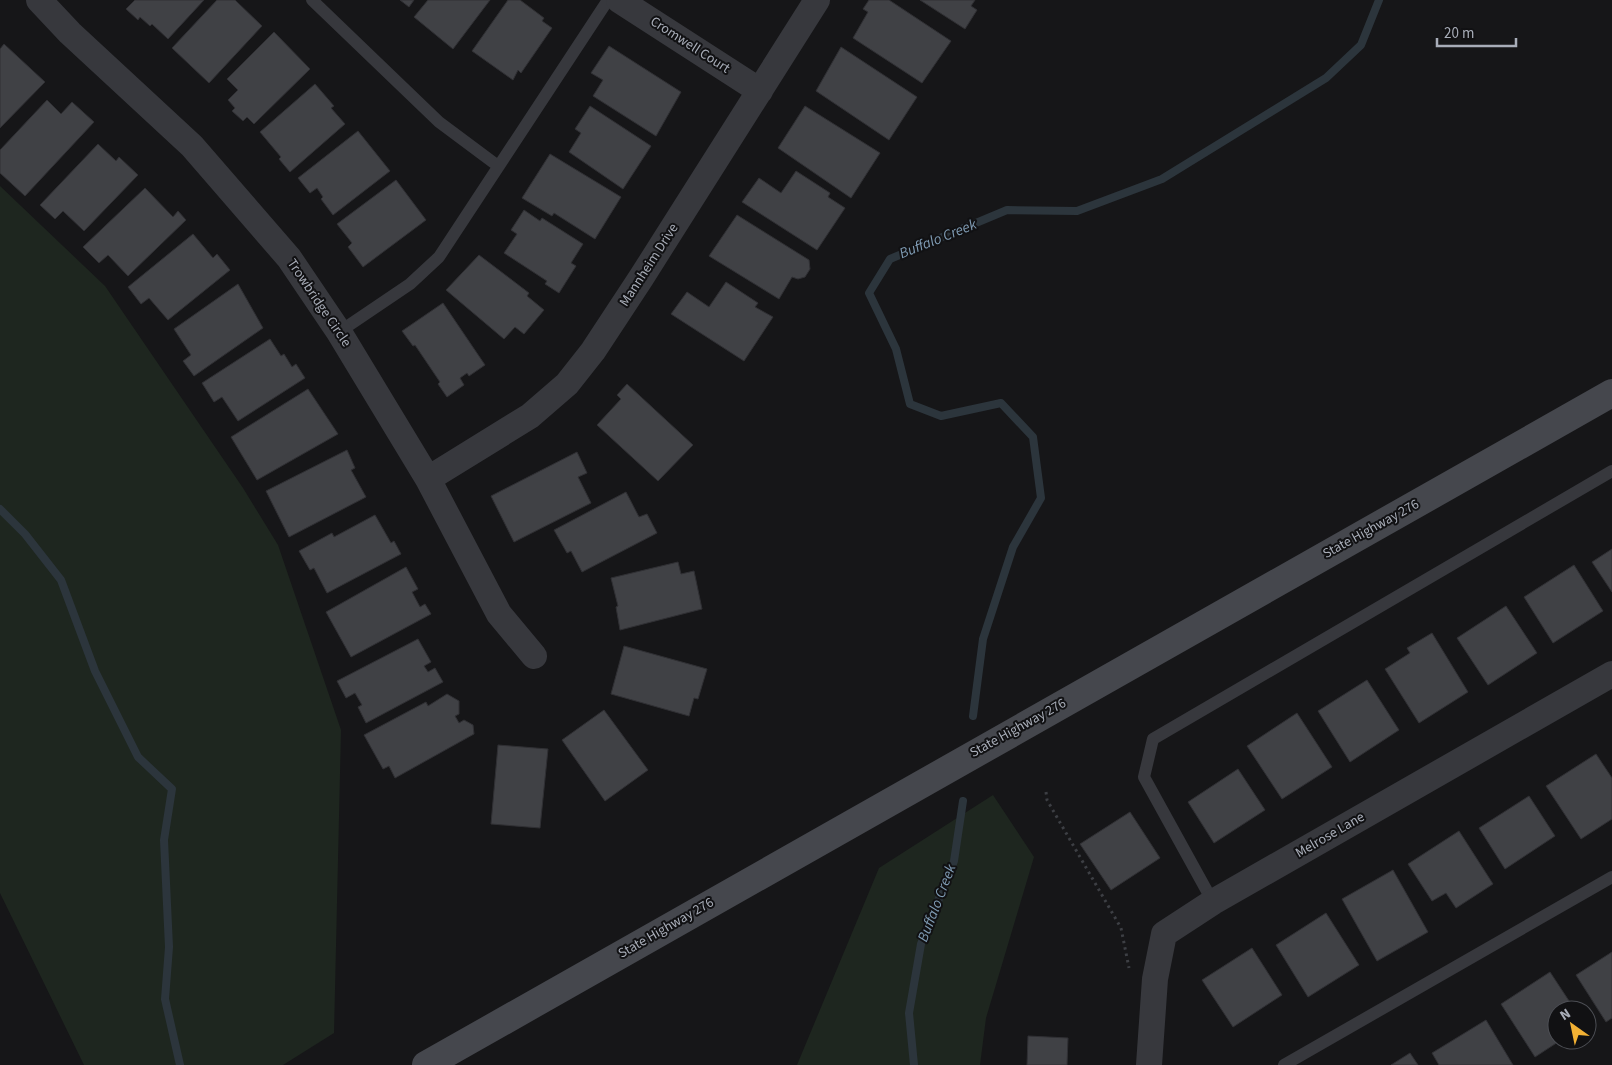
<svg xmlns="http://www.w3.org/2000/svg" width="1612" height="1065" font-family="'Source Sans 3',sans-serif">
<style>
.green{fill:#1e261f}
.lines{fill:none;stroke-linecap:round;stroke-linejoin:round}
.stream{stroke:#2c353c;stroke-width:8}
.building{fill:#404145;stroke:#303034}
.path{stroke:#3d3f44;stroke-width:3;stroke-dasharray:2.5 4;stroke-linecap:butt}
.lane{stroke:#37383d;stroke-width:12}
.street{stroke:#37383d;stroke-width:26}
.secondary{stroke:#45474d;stroke-width:28}
.labels{text-anchor:middle;dominant-baseline:central;stroke-width:4;stroke-linejoin:round;paint-order:stroke}
.street-label{font-size:14px;fill:#a8adb8;stroke:#111113}
.water-label{font-size:15px;font-style:italic;fill:#7f9bb3;stroke:#111113}
</style>
<rect width="100%" height="100%" fill="#161618"/>
<path class="green" d="M 0,186 L 105,286 L 243,488 L 278,545 L 341,730 L 334,1033 L 283,1065 L 84,1065 L 0,893 Z
M 993,795 L 1034,857 L 986,1018 L 980,1065 L 797,1065 L 879,868 Z"/>
<g class="lines">
<path class="stream" d="M 0,509 L 25,534 L 61,580 L 95,671 L 138,757 L 172,789 L 164,840 L 169,947 L 165,999 L 180,1065
M 973,716 L 983,639 L 1013,547 L 1041,498 L 1033,437 L 1001,403 L 941,416 L 910,404 L 896,349 L 869,293 L 890,259 L 1007,210 L 1077,211 L 1162,179 L 1326,78 L 1361,45 L 1379,0
M 914,1065 L 909,1013 L 921,944 L 954,861 L 963,801"/>
</g>
<path class="building" d="M 135,0 L 204,0 L 168,39 L 152,24 L 150,26 L 140,17 L 138,20 L 126,9 Z
M 217,0 L 235,0 L 262,26 L 209,83 L 172,48 Z
M 400,0 L 414,0 L 409,7 Z
M 428,0 L 490,0 L 453,49 L 414,17 Z
M 508,0 L 520,0 L 544,18 L 542,21 L 552,28 L 521,73 L 518,70 L 513,80 L 472,51 Z
M 869,0 L 889,0 L 951,41 L 922,83 L 853,38 L 868,12 L 863,9 Z
M 920,0 L 975,0 L 971,6 L 977,10 L 965,29 Z
M 274,32 L 310,69 L 254,124 L 247,117 L 243,121 L 232,111 L 235,108 L 228,100 L 238,90 L 227,79 Z
M 4,44 L 45,82 L 0,128 L 0,49 Z
M 609,46 L 681,92 L 656,136 L 593,96 L 603,80 L 591,73 Z
M 841,47 L 917,97 L 889,140 L 816,91 Z
M 315,84 L 334,106 L 331,108 L 345,124 L 290,172 L 279,159 L 281,157 L 260,132 Z
M 47,100 L 61,114 L 72,102 L 94,122 L 25,196 L 0,173 L 0,150 Z
M 590,106 L 651,146 L 623,189 L 569,152 L 581,133 L 575,129 Z
M 805,106 L 880,153 L 851,198 L 778,148 Z
M 358,131 L 390,171 L 333,215 L 321,199 L 323,197 L 317,188 L 310,193 L 298,178 Z
M 98,144 L 116,161 L 119,157 L 138,175 L 84,231 L 63,211 L 55,219 L 40,205 Z
M 550,154 L 621,197 L 595,239 L 554,213 L 552,216 L 522,198 Z
M 796,171 L 830,193 L 828,197 L 845,208 L 817,250 L 742,202 L 759,178 L 781,193 Z
M 396,180 L 426,220 L 363,267 L 348,247 L 352,243 L 337,224 Z
M 145,188 L 173,217 L 178,211 L 186,220 L 128,276 L 108,255 L 99,263 L 83,247 Z
M 524,210 L 540,221 L 542,218 L 583,244 L 571,263 L 576,266 L 559,293 L 545,284 L 547,281 L 504,253 L 517,234 L 511,230 Z
M 737,215 L 809,260 L 810,269 L 805,277 L 798,279 L 792,277 L 779,299 L 709,256 Z
M 193,234 L 213,258 L 217,254 L 230,270 L 168,320 L 149,298 L 141,304 L 128,287 Z
M 479,255 L 529,293 L 527,296 L 544,310 L 524,334 L 515,327 L 504,339 L 446,290 Z
M 726,282 L 758,303 L 755,307 L 773,317 L 744,361 L 671,314 L 687,292 L 709,307 Z
M 238,284 L 263,328 L 194,376 L 183,361 L 191,355 L 174,329 Z
M 443,303 L 485,365 L 469,376 L 467,373 L 460,378 L 464,385 L 447,397 L 438,384 L 440,382 L 415,345 L 413,346 L 402,331 Z
M 270,339 L 281,356 L 284,354 L 292,367 L 296,364 L 305,378 L 238,421 L 222,397 L 214,402 L 202,383 Z
M 627,384 L 693,445 L 658,481 L 597,425 L 621,399 L 617,395 Z
M 308,389 L 338,434 L 257,480 L 231,437 Z
M 347,450 L 355,468 L 351,470 L 366,497 L 289,537 L 266,491 Z
M 577,452 L 587,473 L 578,477 L 591,503 L 514,542 L 491,496 Z
M 626,492 L 639,517 L 647,514 L 657,533 L 582,572 L 571,551 L 567,553 L 554,530 Z
M 375,515 L 391,543 L 394,541 L 401,554 L 327,593 L 314,568 L 310,570 L 299,551 L 332,533 L 334,537 Z
M 1612,549 L 1612,592 L 1592,562 Z
M 678,562 L 681,574 L 694,571 L 702,609 L 620,630 L 616,607 L 618,606 L 611,578 Z
M 1574,565 L 1603,611 L 1553,643 L 1524,597 Z
M 406,567 L 418,589 L 412,592 L 420,607 L 425,604 L 431,614 L 351,657 L 326,612 Z
M 1506,606 L 1537,653 L 1488,685 L 1457,638 Z
M 1432,633 L 1468,692 L 1419,723 L 1385,669 L 1410,653 L 1407,648 Z
M 418,639 L 431,662 L 424,666 L 428,672 L 435,668 L 443,682 L 366,723 L 358,707 L 362,705 L 355,693 L 346,698 L 337,681 Z
M 624,646 L 707,669 L 698,699 L 694,698 L 689,716 L 611,694 Z
M 1367,680 L 1399,730 L 1350,762 L 1318,711 Z
M 447,694 L 459,701 L 459,714 L 455,716 L 459,723 L 464,720 L 473,725 L 474,734 L 395,778 L 389,766 L 383,769 L 364,735 L 426,702 L 428,706 Z
M 604,710 L 648,770 L 605,801 L 562,740 Z
M 1297,713 L 1332,767 L 1282,799 L 1247,746 Z
M 498,745 L 548,749 L 540,828 L 491,824 Z
M 1596,754 L 1612,778 L 1612,819 L 1581,839 L 1546,786 Z
M 1238,769 L 1265,810 L 1214,843 L 1188,802 Z
M 1529,796 L 1555,836 L 1505,869 L 1479,828 Z
M 1130,812 L 1160,858 L 1111,890 L 1080,844 Z
M 1459,831 L 1493,884 L 1456,908 L 1446,893 L 1432,901 L 1408,864 Z
M 1393,870 L 1428,932 L 1377,961 L 1342,899 Z
M 1326,913 L 1359,965 L 1308,997 L 1276,945 Z
M 1252,948 L 1282,995 L 1233,1027 L 1202,980 Z
M 1612,952 L 1612,1018 L 1606,1022 L 1576,975 Z
M 1550,972 L 1575,1010 L 1557,1010 L 1557,1040 L 1561,1040 L 1535,1057 L 1501,1004 Z
M 1486,1020 L 1513,1065 L 1439,1065 L 1432,1053 Z
M 1028,1036 L 1068,1038 L 1067,1065 L 1027,1065 Z
M 1410,1053 L 1418,1065 L 1391,1065 Z"/>
<g class="lines">
<path class="path" d="M 1046,792 L 1047,800 L 1121,928 L 1129,968"/>
<path class="lane" d="M 312,0 L 439,122 L 498,166
M 339,332 L 410,284 L 439,257 L 608,0
M 1213,902 L 1144,777 L 1153,739 L 1612,471
M 1284,1065 L 1612,877"/>
<path class="street" d="M 39,0 L 70,33 L 192,146 L 289,258 L 339,332 L 428,479 L 499,614 L 534,656
M 619,0 L 760,91
M 428,479 L 530,416 L 567,384 L 593,351 L 641,278 L 817,0
M 1149,1065 L 1155,979 L 1164,934 L 1213,902 L 1612,674"/>
<path class="secondary" d="M 426,1065 L 1612,393"/>
</g>
<g class="labels">
<g class="street-label">
<text transform="translate(690 45) rotate(33)">Cromwell Court</text>
<text transform="translate(649 265) rotate(-57)">Mannheim Drive</text>
<text transform="translate(319 303) rotate(56)">Trowbridge Circle</text>
<text transform="translate(1371 529) rotate(-29)">State Highway 276</text>
<text transform="translate(1018 728) rotate(-29)">State Highway 276</text>
<text transform="translate(1330 835) rotate(-30)">Melrose Lane</text>
<text transform="translate(666 928) rotate(-30)">State Highway 276</text>
</g>
<g class="water-label">
<text transform="translate(938 239) rotate(-22)">Buffalo Creek</text>
<text transform="translate(937 903) rotate(-69)">Buffalo Creek</text>
</g>
</g>
<g transform="translate(1572 1025) rotate(327)"><circle r="24" fill="#111113" stroke="#4d4f55"/>
<path d="M0-4L9 19L0 12L-9 19Z" fill="#f2b134"/>
<text y="-8" font-size="14" font-weight="bold" text-anchor="middle" fill="#a8adb8">N</text>
</g>
<path d="M1437 38v8h79v-8" fill="none" stroke="#a8adb8" stroke-width="2.5"/>
<text x="1444" y="38" font-size="15" fill="#a8adb8" stroke="#111113" stroke-width="4" paint-order="stroke">20 m</text>
</svg>
